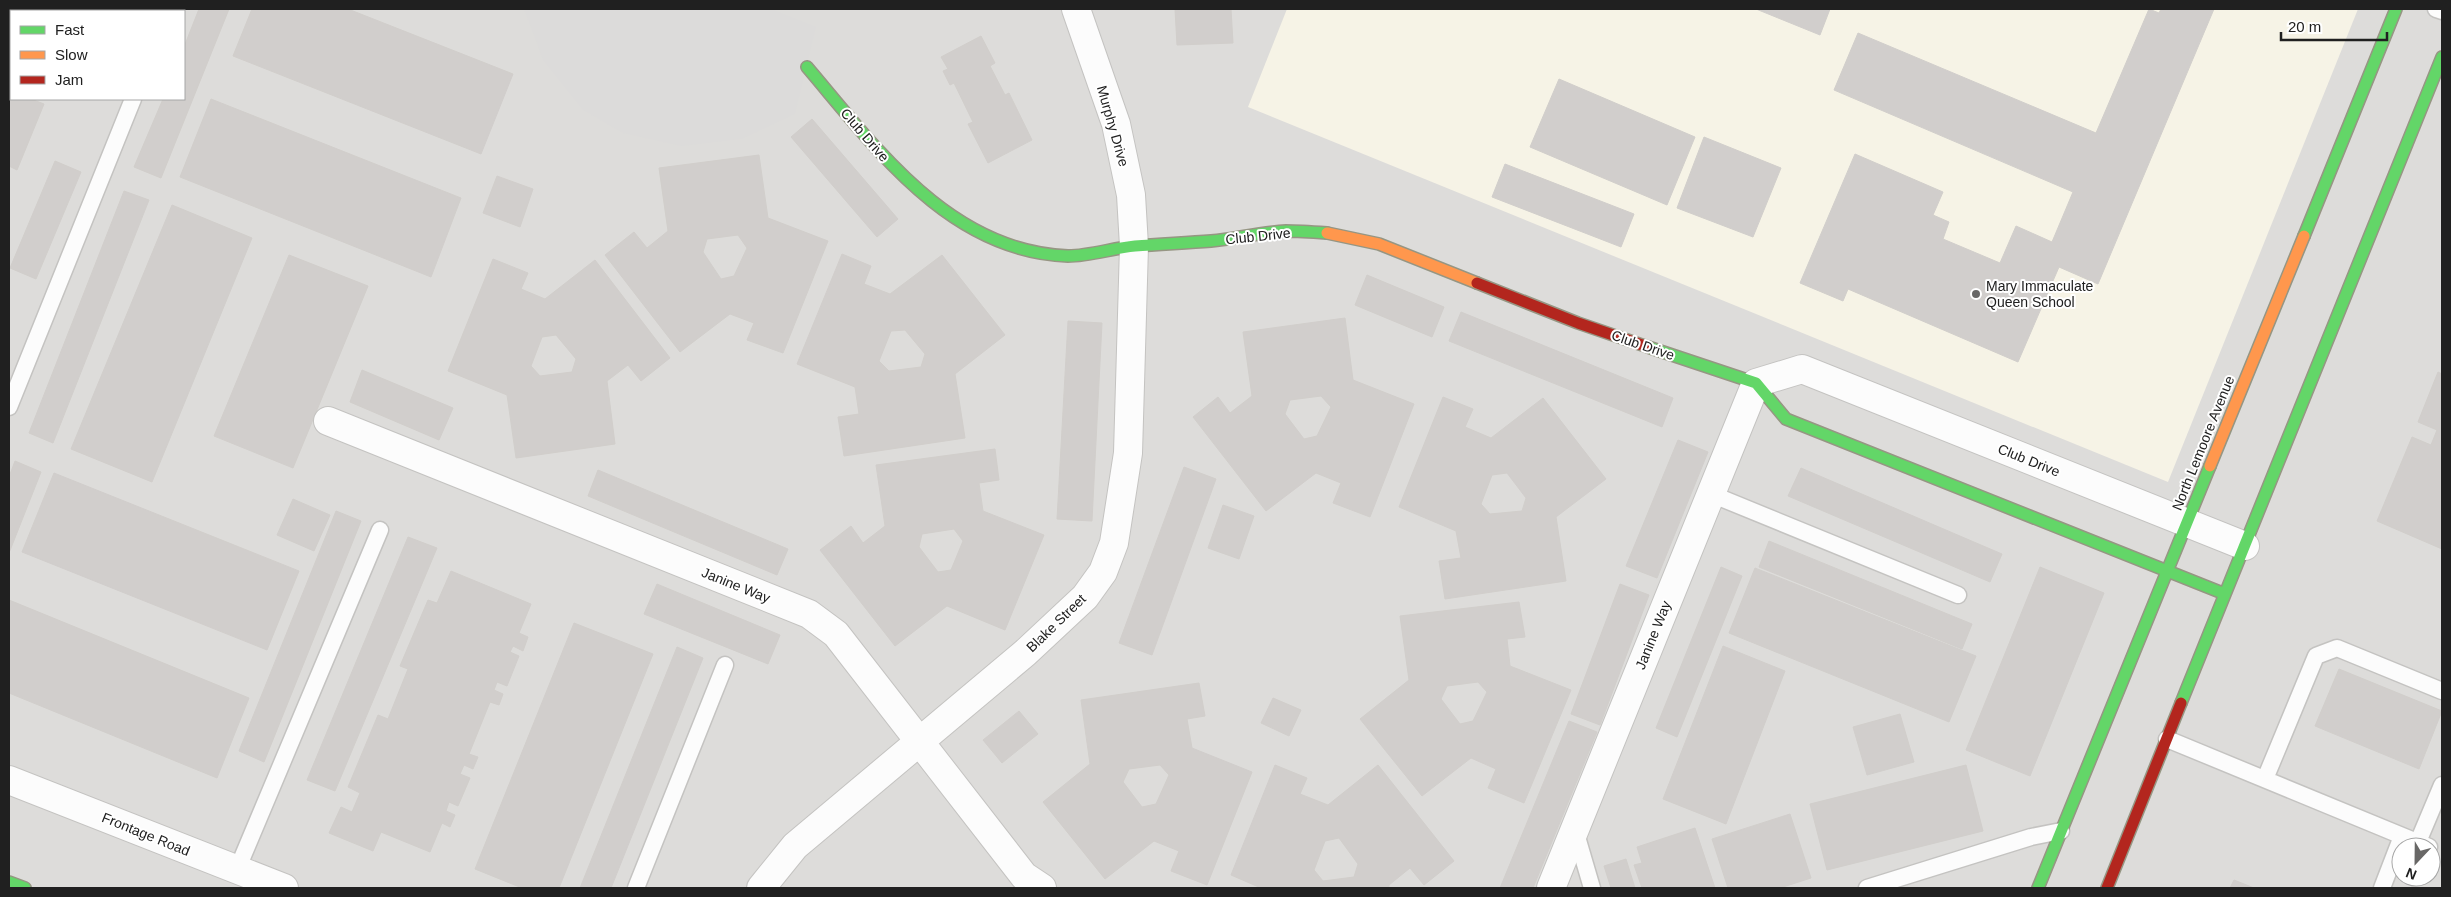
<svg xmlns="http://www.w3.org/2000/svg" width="2451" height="897" font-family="Helvetica,sans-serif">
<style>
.residential{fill:#dddcda;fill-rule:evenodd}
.education{fill:#f6f3e6}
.parking{fill:#dcdbda}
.building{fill:#d1cecc;stroke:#d1cecb;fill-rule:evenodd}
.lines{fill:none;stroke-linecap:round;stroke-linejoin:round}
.lane-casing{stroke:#c4c3c1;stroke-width:19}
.street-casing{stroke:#c4c3c1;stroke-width:30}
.fast-casing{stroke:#969683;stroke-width:14}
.slow-casing{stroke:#969683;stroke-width:14}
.jam-casing{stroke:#969683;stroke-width:14}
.lane{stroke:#fcfcfc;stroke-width:16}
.street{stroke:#fcfcfc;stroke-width:28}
.fast{stroke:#63d668;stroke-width:11}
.slow{stroke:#ff974d;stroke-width:11}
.jam{stroke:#b3261e;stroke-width:11}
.poi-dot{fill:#686766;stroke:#fff;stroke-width:2}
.labels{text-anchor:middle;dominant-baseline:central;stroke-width:4;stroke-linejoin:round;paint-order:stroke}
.street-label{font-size:14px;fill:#202020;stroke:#fff}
.poi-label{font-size:14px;fill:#202020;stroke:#fff;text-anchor:start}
</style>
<rect width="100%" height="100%" fill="#eeece9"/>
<path class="residential" d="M 9,9 L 2442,9 L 2442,888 L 9,888 ZM 11,11 L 184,11 L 184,99 L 11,99 ZM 2401,847 L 2431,847 L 2431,877 L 2401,877 Z"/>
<path class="education" d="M 1287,9 L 2358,9 L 2168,482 L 1248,107 Z"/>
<path class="parking" d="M 524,9 L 771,9 L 816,27 L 795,114 L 742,139 L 681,146 L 623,133 L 583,110 L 543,60 Z"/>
<path class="building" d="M 9,9 L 58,9 L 65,11 L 11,11 L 11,62 L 9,61 Z
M 199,9 L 229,9 L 161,178 L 134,167 L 163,99 L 184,99 L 184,47 Z
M 252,9 L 348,9 L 513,74 L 481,154 L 233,56 Z
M 1175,9 L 1231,9 L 1233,43 L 1177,45 Z
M 1756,9 L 1830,9 L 1820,35 Z
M 2149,9 L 2159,13 L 2161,9 L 2214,9 L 2098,284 L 2059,267 L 2018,362 L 1848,289 L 1843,301 L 1800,283 L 1855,154 L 1943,192 L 1933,215 L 1949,222 L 1943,239 L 2000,263 L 2016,226 L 2052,242 L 2073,192 L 1834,90 L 1858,33 L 2096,133 Z
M 981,36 L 995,63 L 990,66 L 1005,95 L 1009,93 L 1032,140 L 988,163 L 968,124 L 973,122 L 954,83 L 950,85 L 943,71 L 948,69 L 941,57 Z
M 1559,79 L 1695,137 L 1667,205 L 1530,147 Z
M 9,90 L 11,91 L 11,99 L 31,99 L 44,104 L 17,170 L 9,166 Z
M 211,99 L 461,198 L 431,277 L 180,177 Z
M 812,119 L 898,219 L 877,237 L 791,137 Z
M 1704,137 L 1781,168 L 1753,237 L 1677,208 Z
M 759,155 L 768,218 L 828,241 L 783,353 L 747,340 L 754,323 L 730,314 L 680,352 L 605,255 L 634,232 L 647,248 L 668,231 L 659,168 ZM 738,235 L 747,248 L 734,276 L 721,279 L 703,252 L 707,239 Z
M 55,161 L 81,172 L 36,279 L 10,268 Z
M 1505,164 L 1634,214 L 1621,247 L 1492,197 Z
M 497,176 L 533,189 L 520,227 L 483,213 Z
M 124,191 L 149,200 L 53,443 L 29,433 Z
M 172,205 L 252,238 L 152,482 L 71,449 Z
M 842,254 L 871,266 L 864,284 L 890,294 L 942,255 L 1005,335 L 955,374 L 965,438 L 844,456 L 838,417 L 859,414 L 855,387 L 797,364 ZM 905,330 L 925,354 L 921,367 L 889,371 L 879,361 L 891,331 Z
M 289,255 L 368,286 L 293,468 L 214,436 Z
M 493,259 L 528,273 L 521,289 L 545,299 L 595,260 L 670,358 L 641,381 L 628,365 L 607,381 L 615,444 L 516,458 L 507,395 L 448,371 ZM 556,335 L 576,359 L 572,372 L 540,376 L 531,366 L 542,337 Z
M 1367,275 L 1444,307 L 1432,337 L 1355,305 Z
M 1461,312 L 1673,398 L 1662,427 L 1449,341 Z
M 1345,318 L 1353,380 L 1414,404 L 1370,517 L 1333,503 L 1341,483 L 1316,473 L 1266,511 L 1193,417 L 1218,397 L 1230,413 L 1252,396 L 1243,332 ZM 1321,396 L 1331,407 L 1317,436 L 1304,439 L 1285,414 L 1290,400 Z
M 1068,321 L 1102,323 L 1092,521 L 1057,519 Z
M 362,370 L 453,408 L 439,440 L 350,402 Z
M 2438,372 L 2442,374 L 2442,549 L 2377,521 L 2412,437 L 2431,445 L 2437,430 L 2418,422 Z
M 1443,397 L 1473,409 L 1465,427 L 1491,438 L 1543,398 L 1606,479 L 1556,517 L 1566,581 L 1445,599 L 1439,561 L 1461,558 L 1456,531 L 1399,507 ZM 1507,473 L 1526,498 L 1522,511 L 1490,514 L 1481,504 L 1492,475 Z
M 1678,440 L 1708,452 L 1657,578 L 1626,566 Z
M 995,449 L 999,480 L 979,483 L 983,511 L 1044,535 L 1005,630 L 947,606 L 895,646 L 820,550 L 851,526 L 863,543 L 885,526 L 876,465 ZM 954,529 L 963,541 L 951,570 L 938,572 L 919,547 L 922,534 Z
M 15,461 L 41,472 L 9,553 L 9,477 Z
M 1184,467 L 1216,479 L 1152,655 L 1119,643 Z
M 1801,468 L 2002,554 L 1990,582 L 1788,496 Z
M 598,470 L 788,549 L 777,575 L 588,496 Z
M 54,473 L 299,571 L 267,650 L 22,552 Z
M 293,499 L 330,515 L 314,551 L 277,535 Z
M 1223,505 L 1254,516 L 1239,559 L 1208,548 Z
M 336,511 L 361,521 L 264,762 L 239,751 Z
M 408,537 L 437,548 L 335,791 L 307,780 Z
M 1769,541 L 1972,624 L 1962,649 L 1759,567 Z
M 1721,567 L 1742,576 L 1677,737 L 1656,728 Z
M 2040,567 L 2104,593 L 2030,776 L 1966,750 Z
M 1755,568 L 1976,656 L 1949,722 L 1729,633 Z
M 451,571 L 531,604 L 519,633 L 528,637 L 523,651 L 513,646 L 510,652 L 519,656 L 507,686 L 497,682 L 494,690 L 503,694 L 499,705 L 490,702 L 469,754 L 478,757 L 473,769 L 464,765 L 460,774 L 470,778 L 458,806 L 449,802 L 446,811 L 455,815 L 450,827 L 442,823 L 430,852 L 381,832 L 373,851 L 329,833 L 341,807 L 352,812 L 360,793 L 348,787 L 378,715 L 388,719 L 408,669 L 400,666 L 428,600 L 437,603 Z
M 657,584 L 780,635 L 768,664 L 644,614 Z
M 1620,584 L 1649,595 L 1600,725 L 1571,714 Z
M 9,600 L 249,698 L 217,778 L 9,693 Z
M 1519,602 L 1525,637 L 1507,639 L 1510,666 L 1571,690 L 1524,803 L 1488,788 L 1496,769 L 1471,758 L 1422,796 L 1360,719 L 1409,680 L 1400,616 ZM 1478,682 L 1487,692 L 1473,721 L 1460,724 L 1441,699 L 1447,686 Z
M 574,623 L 653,654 L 559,888 L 522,888 L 475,869 Z
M 1723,646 L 1785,671 L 1726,824 L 1663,799 Z
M 677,647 L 703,658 L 611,888 L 580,888 Z
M 2339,669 L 2442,711 L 2419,769 L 2315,726 Z
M 1199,683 L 1205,716 L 1187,719 L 1192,748 L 1252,772 L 1207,885 L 1171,871 L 1179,851 L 1154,841 L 1105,879 L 1043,802 L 1090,764 L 1081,700 ZM 1160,765 L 1169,775 L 1156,804 L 1142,807 L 1123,782 L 1129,769 Z
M 1273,698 L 1301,710 L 1289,736 L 1261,723 Z
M 1019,711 L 1038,734 L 1002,763 L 983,740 Z
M 1900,714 L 1914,762 L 1867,775 L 1853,727 Z
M 1569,721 L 1597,732 L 1533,888 L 1500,888 Z
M 1275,765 L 1307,778 L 1300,794 L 1328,805 L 1378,765 L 1454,861 L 1424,885 L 1410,868 L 1389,885 L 1389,888 L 1261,888 L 1231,875 ZM 1339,838 L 1358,864 L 1354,877 L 1323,881 L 1314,870 L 1325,841 Z
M 1966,765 L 1983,831 L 1827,870 L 1810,804 Z
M 1790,814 L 1811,878 L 1780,888 L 1728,888 L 1712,839 Z
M 1695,828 L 1715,888 L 1642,888 L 1634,865 L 1642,863 L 1637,847 Z
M 1626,859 L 1635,888 L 1611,888 L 1604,866 Z
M 2234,880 L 2254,888 L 2230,888 Z"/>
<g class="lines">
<defs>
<path id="lane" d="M 2436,9 L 2442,11
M 169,11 L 170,9
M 9,407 L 133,99
M 1711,494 L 1958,595
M 2167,739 L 2429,847
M 2265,779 L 2316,656 L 2337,648 L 2442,691
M 1575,830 L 1592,888
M 2418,842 L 2442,785
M 237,870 L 380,530
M 636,888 L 725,665
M 1867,888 L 2031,837 L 2061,831
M 2382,888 L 2402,836"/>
<path id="street" d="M 328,421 L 809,614 L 836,634 L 1024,876 L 1042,888
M 9,780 L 284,888
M 761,888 L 795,846 L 1025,653 L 1085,597 L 1103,572 L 1114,543 L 1128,453 L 1134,246 L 1131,195 L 1116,124 L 1076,9
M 1551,888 L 1756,383 L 1802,369 L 2245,546"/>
<path id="fast" d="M 807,67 C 876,148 950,252 1068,256 C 1090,256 1113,248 1135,246 C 1160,244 1185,243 1211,241 C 1235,239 1261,232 1286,231 C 1299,231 1313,232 1327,233
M 2304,236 L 2396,9
M 1648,347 L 1756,383 L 1786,419 L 2225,594
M 2181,703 L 2442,57
M 9,882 L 25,888
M 2038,888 L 2210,466"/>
<path id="slow" d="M 1327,233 L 1379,244 L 1477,283
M 2210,466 L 2304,236"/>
<path id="jam" d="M 1477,283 L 1578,323 L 1648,347
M 2107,888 L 2181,703"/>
</defs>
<use href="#lane" class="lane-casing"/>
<use href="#street" class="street-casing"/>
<use href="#fast" class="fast-casing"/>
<use href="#slow" class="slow-casing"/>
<use href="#jam" class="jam-casing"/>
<use href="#lane" class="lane"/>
<use href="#street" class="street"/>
<use href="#fast" class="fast"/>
<use href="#slow" class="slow"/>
<use href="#jam" class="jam"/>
</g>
<circle class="poi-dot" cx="1976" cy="294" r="5"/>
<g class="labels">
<g class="street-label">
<text transform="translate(1113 126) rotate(74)">Murphy Drive</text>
<text transform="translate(865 135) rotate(49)">Club Drive</text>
<text transform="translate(1258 236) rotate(-6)">Club Drive</text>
<text transform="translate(1643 345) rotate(19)">Club Drive</text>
<text transform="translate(2203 443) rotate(-68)">North Lemoore Avenue</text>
<text transform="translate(2029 460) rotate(22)">Club Drive</text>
<text transform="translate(736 585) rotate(22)">Janine Way</text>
<text transform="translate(1056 623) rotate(-44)">Blake Street</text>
<text transform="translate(1653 635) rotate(-68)">Janine Way</text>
<text transform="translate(146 834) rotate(22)">Frontage Road</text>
</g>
<g class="poi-label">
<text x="1986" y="286">Mary Immaculate<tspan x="1986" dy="16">Queen School</tspan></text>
</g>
</g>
<rect width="2451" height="897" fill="none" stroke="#202020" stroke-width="20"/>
<rect x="10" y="10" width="175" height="90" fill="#ffffff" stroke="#a6a6a6"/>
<rect x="20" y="26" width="25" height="8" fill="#63d668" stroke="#a6a6a6"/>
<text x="55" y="35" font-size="15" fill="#202020">Fast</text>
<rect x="20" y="51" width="25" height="8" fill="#ff974d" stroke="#a6a6a6"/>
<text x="55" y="60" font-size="15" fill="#202020">Slow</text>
<rect x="20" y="76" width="25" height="8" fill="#b3261e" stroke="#a6a6a6"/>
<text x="55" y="85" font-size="15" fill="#202020">Jam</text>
<g transform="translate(2416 862) rotate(202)"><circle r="24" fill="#ffffff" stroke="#a6a6a6"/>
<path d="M0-4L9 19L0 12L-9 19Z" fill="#686766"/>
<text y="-8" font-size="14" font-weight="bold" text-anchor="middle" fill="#202020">N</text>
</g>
<path d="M2281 32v8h106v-8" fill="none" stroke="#202020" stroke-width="2.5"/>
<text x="2288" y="32" font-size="15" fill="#202020" stroke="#ffffff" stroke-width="4" paint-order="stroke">20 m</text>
</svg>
